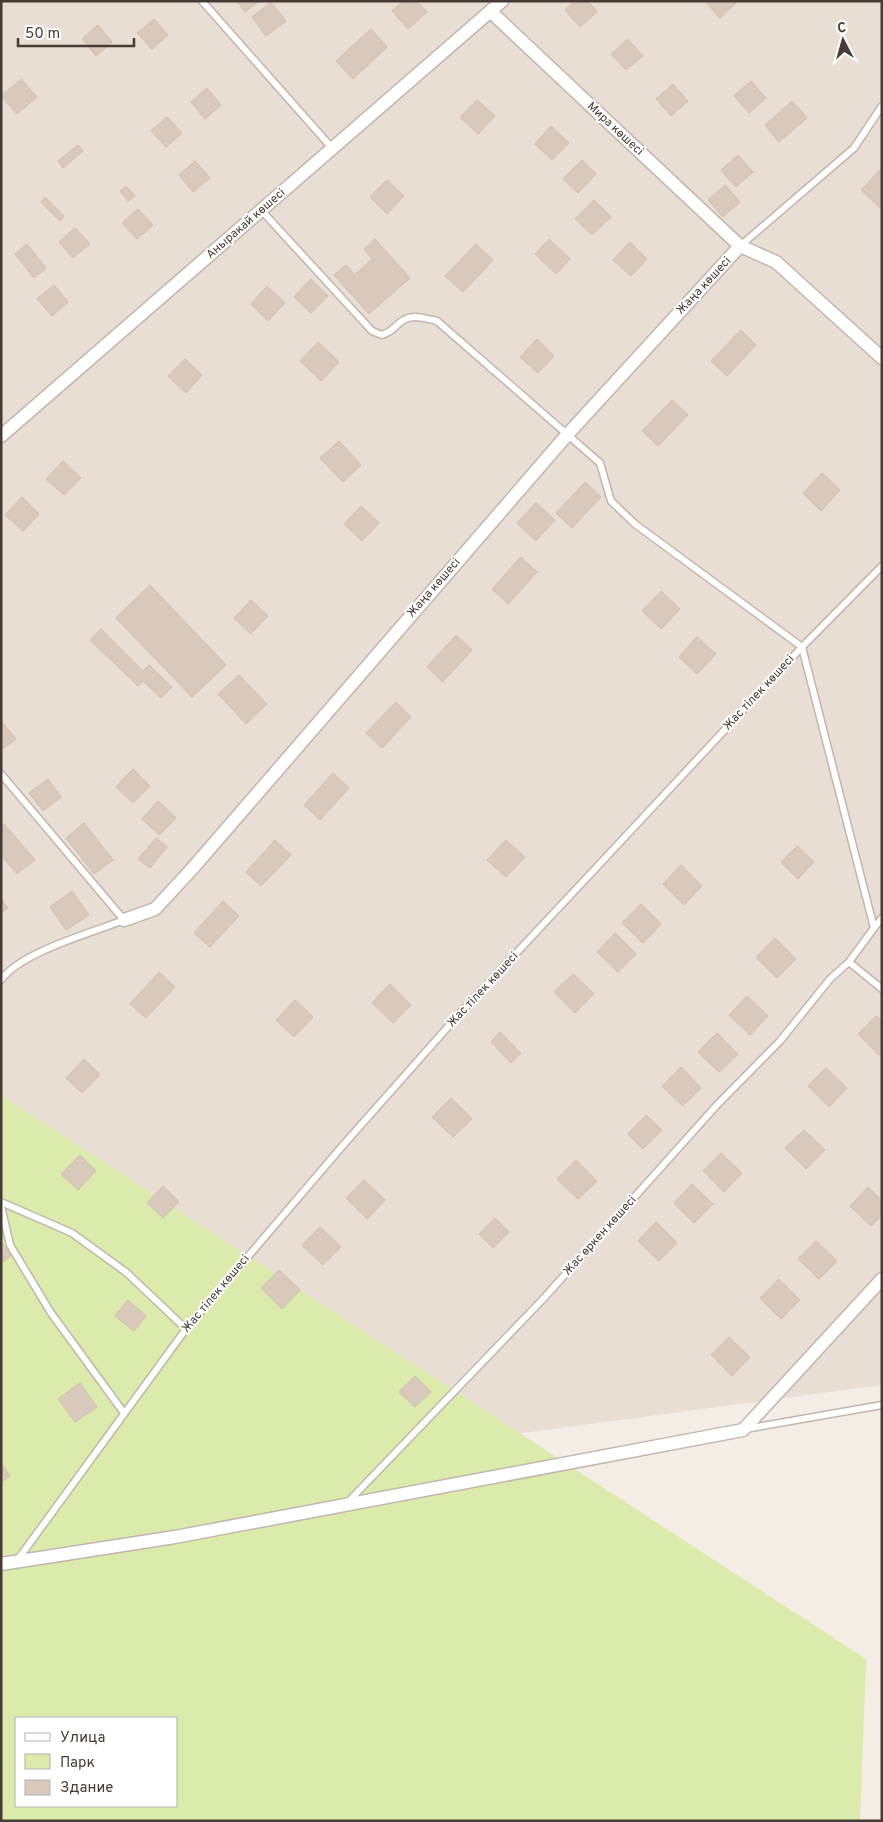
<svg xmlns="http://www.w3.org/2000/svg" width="883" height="1822" font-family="Overpass,sans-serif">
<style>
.residential{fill:#e8ded3}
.green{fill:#dbebac;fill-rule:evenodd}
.building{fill:#d9c9bd;stroke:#d2bcad}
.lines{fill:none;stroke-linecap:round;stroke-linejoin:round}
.lane-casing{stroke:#c3b5ab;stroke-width:9}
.street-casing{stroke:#c3b5ab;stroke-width:15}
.lane{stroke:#fff;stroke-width:6}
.street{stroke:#fff;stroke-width:12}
.labels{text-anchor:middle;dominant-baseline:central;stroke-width:4;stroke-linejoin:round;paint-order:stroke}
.street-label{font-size:12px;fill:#473c35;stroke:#fff}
</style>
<rect width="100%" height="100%" fill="#f4ede6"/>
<path class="residential" d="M 1,1 L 882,1 L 882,1385 L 1,1503 Z"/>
<path class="green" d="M 1,1095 L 866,1659 L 860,1821 L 1,1821 ZM 16,1718 L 176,1718 L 176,1806 L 16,1806 Z"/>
<path class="building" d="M 237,1 L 259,1 L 245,12 Z
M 403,1 L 417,1 L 427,12 L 408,29 L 392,11 Z
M 575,1 L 588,1 L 597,12 L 580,27 L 565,10 Z
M 705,1 L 735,1 L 736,3 L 720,18 Z
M 271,2 L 286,21 L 266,36 L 252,17 Z
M 154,19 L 168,35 L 152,49 L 137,33 Z
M 98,25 L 112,42 L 96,56 L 82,39 Z
M 371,29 L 387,47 L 353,79 L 336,61 Z
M 628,39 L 643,56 L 626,70 L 611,54 Z
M 21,79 L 37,97 L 17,114 L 1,96 Z
M 751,81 L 766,98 L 749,113 L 734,96 Z
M 673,84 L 688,101 L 671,116 L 656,99 Z
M 207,88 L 221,105 L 205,119 L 191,102 Z
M 477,100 L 495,116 L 478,134 L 460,117 Z
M 792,101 L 807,118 L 779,142 L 765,125 Z
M 167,117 L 182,133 L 166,147 L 151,131 Z
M 551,126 L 569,143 L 552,160 L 535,144 Z
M 78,145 L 83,151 L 63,168 L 58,161 Z
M 738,155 L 753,172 L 736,187 L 721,170 Z
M 582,160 L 596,174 L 578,193 L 563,179 Z
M 195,161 L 210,178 L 193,192 L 179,175 Z
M 882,168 L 882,206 L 880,208 L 861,190 Z
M 387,180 L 404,196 L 387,214 L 370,197 Z
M 725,185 L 740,202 L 723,217 L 708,200 Z
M 126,186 L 135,196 L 128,201 L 120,191 Z
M 45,197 L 64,216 L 60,221 L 41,202 Z
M 594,200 L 611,217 L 592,235 L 575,219 Z
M 138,209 L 153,225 L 137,239 L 122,223 Z
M 75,228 L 90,244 L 73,258 L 59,242 Z
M 375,239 L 410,278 L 369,314 L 334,275 L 346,265 L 355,275 L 372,259 L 364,249 Z
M 549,239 L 570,259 L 556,274 L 535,254 Z
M 630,242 L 647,259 L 631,276 L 613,260 Z
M 27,244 L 46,268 L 34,278 L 15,254 Z
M 476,244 L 493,260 L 463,292 L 445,276 Z
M 311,279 L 328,296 L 311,313 L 294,297 Z
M 54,285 L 68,302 L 52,316 L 37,299 Z
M 267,286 L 285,303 L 268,321 L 251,304 Z
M 741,330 L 756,345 L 727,376 L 711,361 Z
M 537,339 L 554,356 L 538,373 L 520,357 Z
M 318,342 L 339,362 L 321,381 L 300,361 Z
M 185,359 L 202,375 L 186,393 L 168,376 Z
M 672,400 L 688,415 L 658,446 L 642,431 Z
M 339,441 L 361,465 L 343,482 L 320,458 Z
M 63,461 L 81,478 L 64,495 L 46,479 Z
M 822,473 L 840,490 L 821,511 L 803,493 Z
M 585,482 L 601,497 L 572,528 L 556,513 Z
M 22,497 L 39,514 L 23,531 L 5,515 Z
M 536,503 L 555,520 L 536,541 L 517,523 Z
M 361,506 L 379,523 L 362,541 L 344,524 Z
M 521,557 L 537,572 L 508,604 L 492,589 Z
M 150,585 L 226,665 L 192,697 L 116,618 Z
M 661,591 L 680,609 L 661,629 L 642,611 Z
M 251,600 L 268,616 L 251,634 L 234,618 Z
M 101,629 L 143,671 L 149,665 L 172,687 L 161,698 L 143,681 L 138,686 L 90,640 Z
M 456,635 L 472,650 L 443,682 L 427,667 Z
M 697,637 L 716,654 L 697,674 L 679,657 Z
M 239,675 L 267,704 L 246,724 L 218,694 Z
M 396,702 L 411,717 L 382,748 L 366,733 Z
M 1,721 L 16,739 L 1,750 Z
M 133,769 L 150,786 L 133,803 L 116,787 Z
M 333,773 L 349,788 L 320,820 L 304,805 Z
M 48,779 L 61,797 L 43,811 L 29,793 Z
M 158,801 L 176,818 L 159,835 L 142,819 Z
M 84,823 L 113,860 L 94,874 L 66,838 Z
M 4,824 L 35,860 L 17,874 L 1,855 L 1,826 Z
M 156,838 L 167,847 L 150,868 L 138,859 Z
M 275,840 L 291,855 L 261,886 L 246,872 Z
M 506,840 L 525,857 L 506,877 L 487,860 Z
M 797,846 L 814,862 L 798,879 L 781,862 Z
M 681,865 L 702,886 L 684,905 L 663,884 Z
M 72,891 L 89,915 L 66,930 L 50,907 Z
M 1,899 L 8,908 L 1,913 Z
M 223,901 L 239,916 L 210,947 L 194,933 Z
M 641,904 L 661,924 L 643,943 L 622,923 Z
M 615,933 L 636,954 L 618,972 L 597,952 Z
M 775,938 L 796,959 L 777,978 L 756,957 Z
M 159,972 L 175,987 L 146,1018 L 130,1004 Z
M 573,974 L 594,994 L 575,1013 L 554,992 Z
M 390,984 L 411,1005 L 393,1023 L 372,1003 Z
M 747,996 L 768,1016 L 750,1035 L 729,1015 Z
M 295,1000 L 313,1017 L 294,1037 L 276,1020 Z
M 876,1016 L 882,1021 L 882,1052 L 879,1055 L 858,1034 Z
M 500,1032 L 521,1053 L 511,1063 L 491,1042 Z
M 717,1033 L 738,1054 L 719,1072 L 698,1052 Z
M 84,1059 L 100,1075 L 82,1093 L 66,1078 Z
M 681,1067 L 701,1088 L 683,1106 L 662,1086 Z
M 826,1068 L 847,1088 L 829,1107 L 808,1086 Z
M 451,1098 L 472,1119 L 453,1137 L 432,1117 Z
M 646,1115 L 662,1130 L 643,1149 L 628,1134 Z
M 804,1130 L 825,1150 L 806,1169 L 785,1148 Z
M 721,1153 L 742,1173 L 724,1192 L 703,1171 Z
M 80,1155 L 96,1171 L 78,1190 L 61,1174 Z
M 576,1160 L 597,1181 L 578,1199 L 557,1179 Z
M 364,1180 L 385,1200 L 367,1219 L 346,1198 Z
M 692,1184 L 713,1204 L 694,1223 L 674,1203 Z
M 163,1186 L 179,1202 L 163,1218 L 147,1203 Z
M 868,1187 L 882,1201 L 882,1215 L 871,1226 L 850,1206 Z
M 495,1218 L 509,1232 L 493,1248 L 479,1234 Z
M 656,1222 L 677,1243 L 659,1261 L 638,1241 Z
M 320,1227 L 341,1247 L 323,1265 L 302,1245 Z
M 1,1241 L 11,1256 L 1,1263 Z
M 816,1241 L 837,1261 L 819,1279 L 798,1259 Z
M 279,1270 L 300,1290 L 282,1309 L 261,1288 Z
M 779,1279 L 800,1300 L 781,1319 L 760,1298 Z
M 128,1300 L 146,1316 L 134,1331 L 115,1316 Z
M 729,1337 L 750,1357 L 732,1376 L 711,1355 Z
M 415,1376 L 431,1392 L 415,1407 L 399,1392 Z
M 80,1383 L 97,1407 L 75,1422 L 58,1399 Z
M 1,1463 L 10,1476 L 1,1482 Z"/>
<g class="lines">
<defs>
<path id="lane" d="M 202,1 L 332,148
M 261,210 L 372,331 L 382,335 C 394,331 393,327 402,321 C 413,314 425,318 437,321 L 600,463 L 611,501 L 635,524 L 802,647 L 874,928 L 849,962 L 882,989
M 740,246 L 854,148 L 882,106
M 1,774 L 124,920 C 91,933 21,952 1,980
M 874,928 L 882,918
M 1,1202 L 72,1233 L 127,1273 L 186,1329
M 1,1206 L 10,1245 L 51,1313 L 124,1413
M 745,1429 L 882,1405
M 347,1503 L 544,1298 L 716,1106 L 780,1041 L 830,979 L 849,962
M 16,1562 L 186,1329 L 345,1143 L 462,1011 L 595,869 L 802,647 L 882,566"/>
<path id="street" d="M 491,12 L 740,246 L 776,262 L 882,358
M 1,436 L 502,1
M 124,920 L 155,909 L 192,869 L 567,435 L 740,246
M 1,1564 L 175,1537 L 743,1430 L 882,1279"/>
</defs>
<use href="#lane" class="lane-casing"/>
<use href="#street" class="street-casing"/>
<use href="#lane" class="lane"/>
<use href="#street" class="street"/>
</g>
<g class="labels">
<g class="street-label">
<text transform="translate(615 129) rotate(43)">Мира көшесі</text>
<text transform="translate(246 224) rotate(-41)">Аныракай көшесі</text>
<text transform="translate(704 286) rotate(-47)">Жаңа көшесі</text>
<text transform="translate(434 588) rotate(-49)">Жаңа көшесі</text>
<text transform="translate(759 693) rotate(-47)">Жас тілек көшесі</text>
<text transform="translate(483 990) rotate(-47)">Жас тілек көшесі</text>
<text transform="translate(600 1236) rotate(-48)">Жас өркен көшесі</text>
<text transform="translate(216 1294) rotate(-50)">Жас тілек көшесі</text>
</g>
</g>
<rect width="883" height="1822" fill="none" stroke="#473c35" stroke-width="5"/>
<rect x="15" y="1717" width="162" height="90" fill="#ffffff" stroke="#b5b1ae"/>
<rect x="25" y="1733" width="25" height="8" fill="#ffffff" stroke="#b5b1ae"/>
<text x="60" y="1742" font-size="15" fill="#473c35">Улица</text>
<rect x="25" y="1754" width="25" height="15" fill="#dbebac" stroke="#b5b1ae"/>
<text x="60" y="1767" font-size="15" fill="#473c35">Парк</text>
<rect x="25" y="1780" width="25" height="15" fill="#d9c9bd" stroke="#b5b1ae"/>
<text x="60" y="1792" font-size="15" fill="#473c35">Здание</text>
<g transform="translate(843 40) rotate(354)" stroke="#ffffff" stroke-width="4" paint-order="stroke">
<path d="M0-4L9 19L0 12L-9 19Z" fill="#473c35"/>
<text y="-8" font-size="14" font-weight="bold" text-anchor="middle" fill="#473c35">С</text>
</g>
<path d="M18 38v8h116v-8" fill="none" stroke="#473c35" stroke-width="2.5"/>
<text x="25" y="38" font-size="15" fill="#473c35" stroke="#ffffff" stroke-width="4" paint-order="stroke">50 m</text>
</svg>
